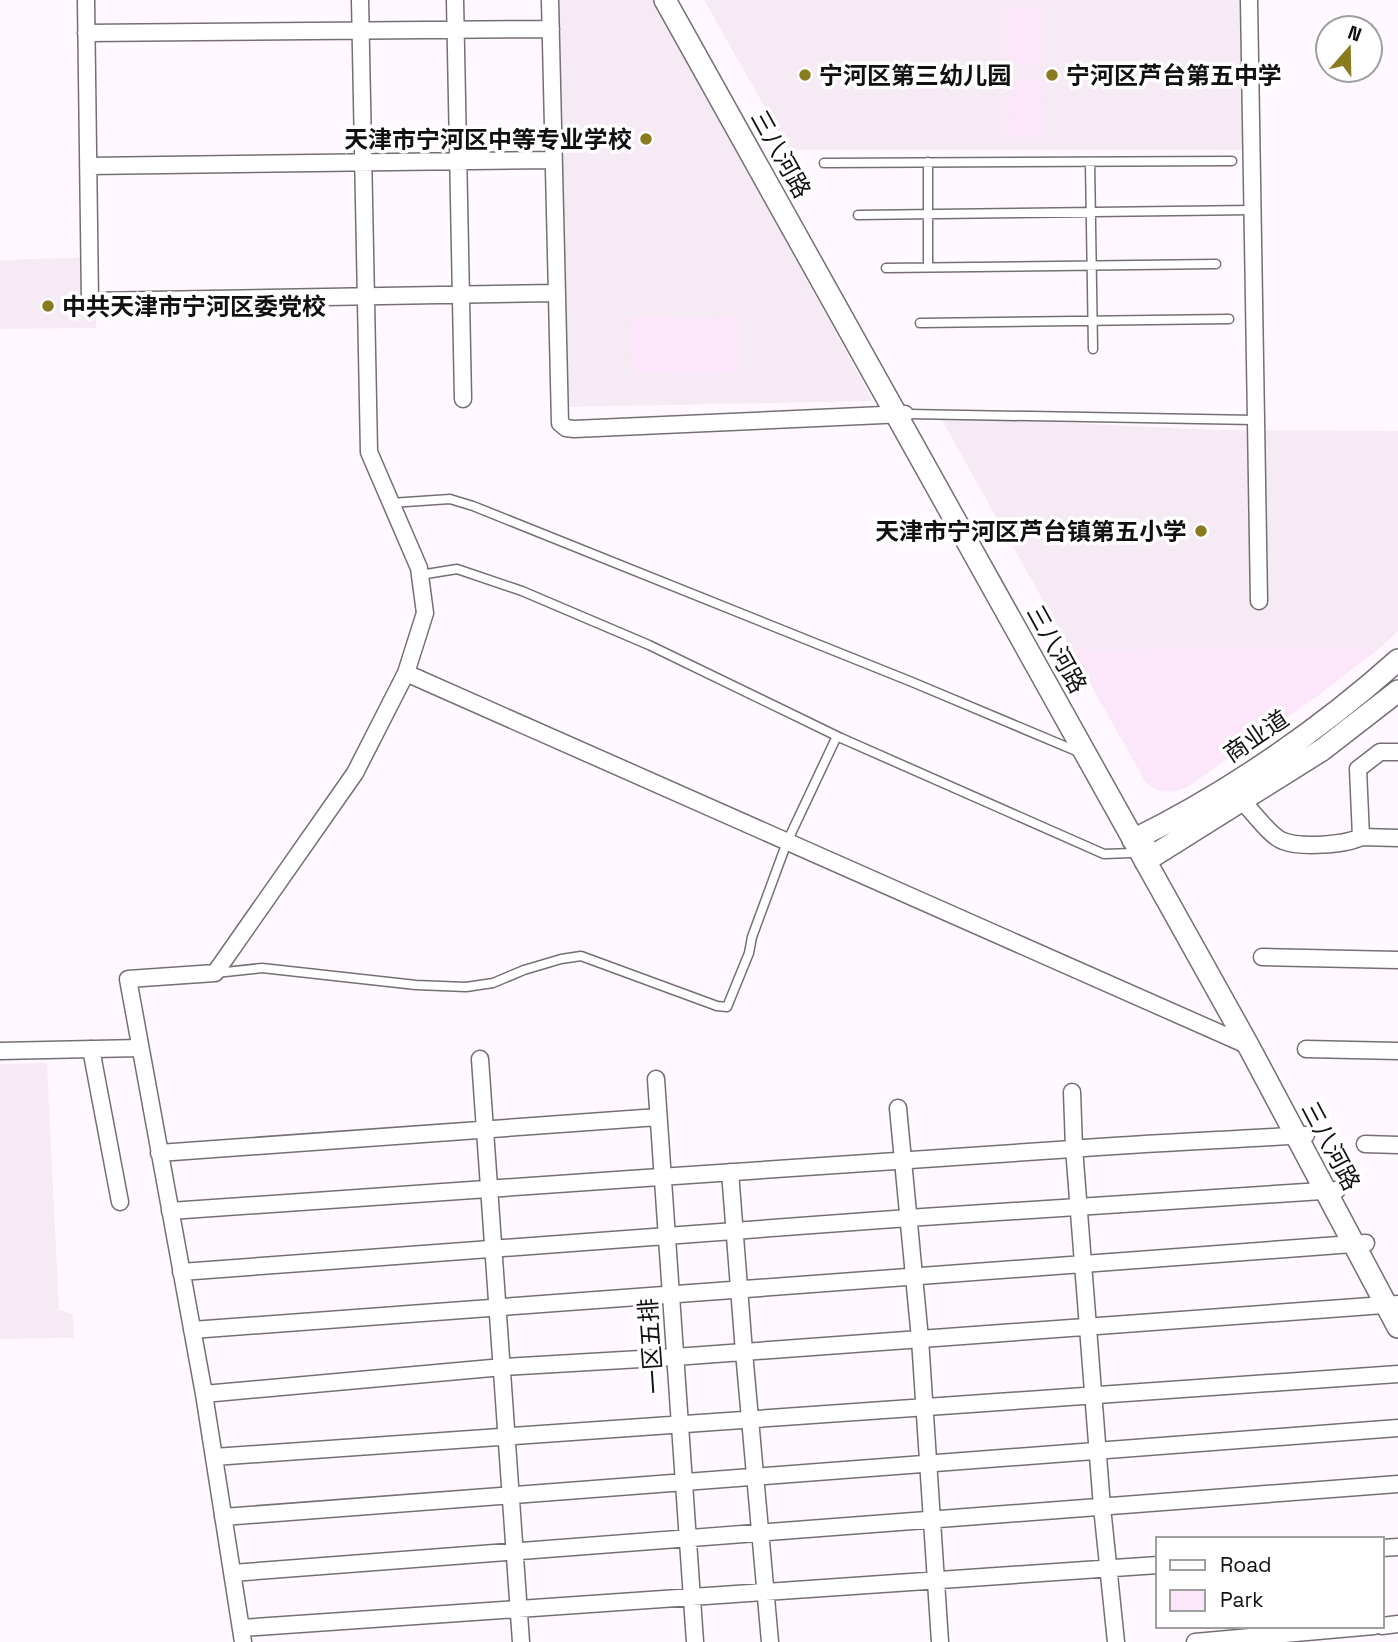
<svg xmlns="http://www.w3.org/2000/svg" width="1398" height="1642" font-family="'Space Grotesk','Noto Sans SC',sans-serif">
<style>
.built{fill:#f6eaf5}
.green{fill:#fce6fa}
.lines{fill:none;stroke-linecap:round;stroke-linejoin:round}
.lane-casing{stroke:#746f74;stroke-width:11}
.street-casing{stroke:#746f74;stroke-width:19}
.secondary-casing{stroke:#746f74;stroke-width:24}
.lane{stroke:#fff;stroke-width:8}
.street{stroke:#fff;stroke-width:16}
.secondary{stroke:#fff;stroke-width:21}
.poi-dot{fill:#8a7b21;stroke:#fff;stroke-width:2.5}
.labels{text-anchor:middle;dominant-baseline:central;stroke-width:7;stroke-linejoin:round;paint-order:stroke}
.poi-label{font-size:24px;font-weight:bold;fill:#121012;stroke:#fff;text-anchor:start}
.street-label{font-size:24px;fill:#121012;stroke:#fff}
</style>
<rect width="100%" height="100%" fill="#fff9ff"/>
<path class="built" d="M 558,0 L 654,0 L 873,401 L 567,407 Z
M 704,0 L 1241,0 L 1243,150 L 789,150 Z
M 95,257 L 96,328 L 0,329 L 0,260 Z
M 940,417 L 1218,430 L 1398,431 L 1398,631 L 1381,647 L 1071,650 Z
M 47,1063 L 59,1310 L 73,1314 L 74,1338 L 0,1339 L 0,1064 Z"/>
<path class="green" d="M 1009,7 L 1044,7 L 1044,64 L 1009,64 Z
M 1009,79 L 1044,79 L 1045,136 L 1010,136 Z
M 630,316 L 666,316 L 666,373 L 631,373 Z
M 740,316 L 740,373 L 705,374 L 705,317 Z
M 668,317 L 703,317 L 703,374 L 668,374 Z
M 1381,647 L 1319,695 L 1186,788 C 1169,793 1158,795 1145,781 L 1071,650 Z"/>
<g class="lines">
<defs>
<path id="lane" d="M 1090,162 L 1093,349
M 824,163 L 1232,161
M 858,215 L 1252,210
M 928,267 L 928,162
M 886,268 L 1216,264
M 920,323 L 1229,319
M 908,414 L 1255,420
M 391,503 L 450,499 L 473,506 L 912,682 L 1081,753
M 420,575 L 457,569 L 522,591 L 649,645 L 841,738 L 1104,854 L 1132,853 L 1151,844
M 216,973 L 262,968 L 416,985 L 466,987 L 493,983 L 524,970 L 561,959 L 581,956 L 717,1006 L 727,1007 L 749,953 L 752,937 L 787,842 L 837,736"/>
<path id="street" d="M 86,0 L 90,301 L 555,293
M 455,0 L 463,399
M 550,0 L 560,423 L 566,428 L 574,429 L 905,414
M 1249,0 L 1259,601
M 86,33 L 551,29
M 88,166 L 553,160
M 406,673 L 1249,1046
M 1243,802 C 1253,812 1271,837 1283,841 C 1301,848 1345,845 1361,837 L 1358,769 L 1380,752 L 1398,752
M 1361,837 L 1398,838
M 1262,957 L 1398,960
M 91,1049 L 120,1202
M 1306,1049 L 1398,1051
M 0,1051 L 140,1048
M 480,1059 L 521,1642
M 656,1079 L 695,1642
M 1072,1092 L 1074,1148 L 1102,1507 L 1116,1642
M 898,1108 L 920,1339 L 940,1642
M 1365,1144 L 1398,1145
M 159,1153 L 658,1117
M 730,1172 L 744,1352 L 770,1642
M 170,1211 C 471,1189 771,1170 1072,1149 C 1150,1143 1228,1140 1306,1135
M 181,1272 L 908,1218 L 1337,1190
M 192,1330 L 1366,1243
M 204,1394 L 503,1367 L 675,1357 L 1398,1304
M 214,1457 L 1398,1374
M 223,1517 L 1398,1428
M 1382,1548 L 1398,1547
M 232,1573 L 1398,1484
M 1382,1626 L 1398,1624
M 241,1628 L 1158,1565
M 243,1642 L 204,1394 L 128,979 L 215,973 L 355,773 L 406,673 L 425,613 L 419,568 L 369,452 L 360,0
M 1195,1642 L 1374,1626"/>
<path id="secondary" d="M 665,0 L 1248,1045 L 1398,1327
M 1133,840 C 1227,794 1320,730 1398,660
M 1145,861 L 1322,750 L 1398,691"/>
</defs>
<use href="#lane" class="lane-casing"/>
<use href="#street" class="street-casing"/>
<use href="#secondary" class="secondary-casing"/>
<use href="#lane" class="lane"/>
<use href="#street" class="street"/>
<use href="#secondary" class="secondary"/>
</g>
<g class="poi-dot">
<circle cx="805" cy="75" r="7"/>
<circle cx="1052" cy="75" r="7"/>
<circle cx="646" cy="139" r="7"/>
<circle cx="48" cy="306" r="7"/>
<circle cx="1201" cy="531" r="7"/>
</g>
<g class="labels">
<g class="poi-label">
<text x="819" y="75">宁河区第三幼儿园</text>
<text x="1066" y="75">宁河区芦台第五中学</text>
<text x="632" y="139" text-anchor="end">天津市宁河区中等专业学校</text>
<text x="62" y="306">中共天津市宁河区委党校</text>
<text x="1187" y="531" text-anchor="end">天津市宁河区芦台镇第五小学</text>
</g>
<g class="street-label">
<text transform="translate(781 154) rotate(61)">三八河路</text>
<text transform="translate(1057 649) rotate(61)">三八河路</text>
<text transform="translate(1256 736) rotate(-34)">商业道</text>
<text transform="translate(1331 1146) rotate(62)">三八河路</text>
<text transform="translate(651 1346) rotate(-94)">一区五排</text>
</g>
</g>
<rect x="1156" y="1537" width="228" height="91" fill="#ffffff" stroke="#a09fa0" stroke-width="2"/>
<rect x="1170" y="1560" width="35" height="10" fill="#ffffff" stroke="#a09fa0" stroke-width="2"/>
<text x="1220" y="1572" font-size="21" fill="#121012">Road</text>
<rect x="1170" y="1590" width="35" height="21" fill="#fce6fa" stroke="#a09fa0" stroke-width="2"/>
<text x="1220" y="1607" font-size="21" fill="#121012">Park</text>
<g transform="translate(1349 49) rotate(20)"><circle r="33" fill="#ffffff" stroke="#a09fa0" stroke-width="2"/>
<path d="M0-5L12 26L0 18L-12 26Z" fill="#8a7b21"/>
<text y="-10" font-size="19" font-weight="bold" text-anchor="middle" fill="#121012">N</text>
</g>
</svg>
